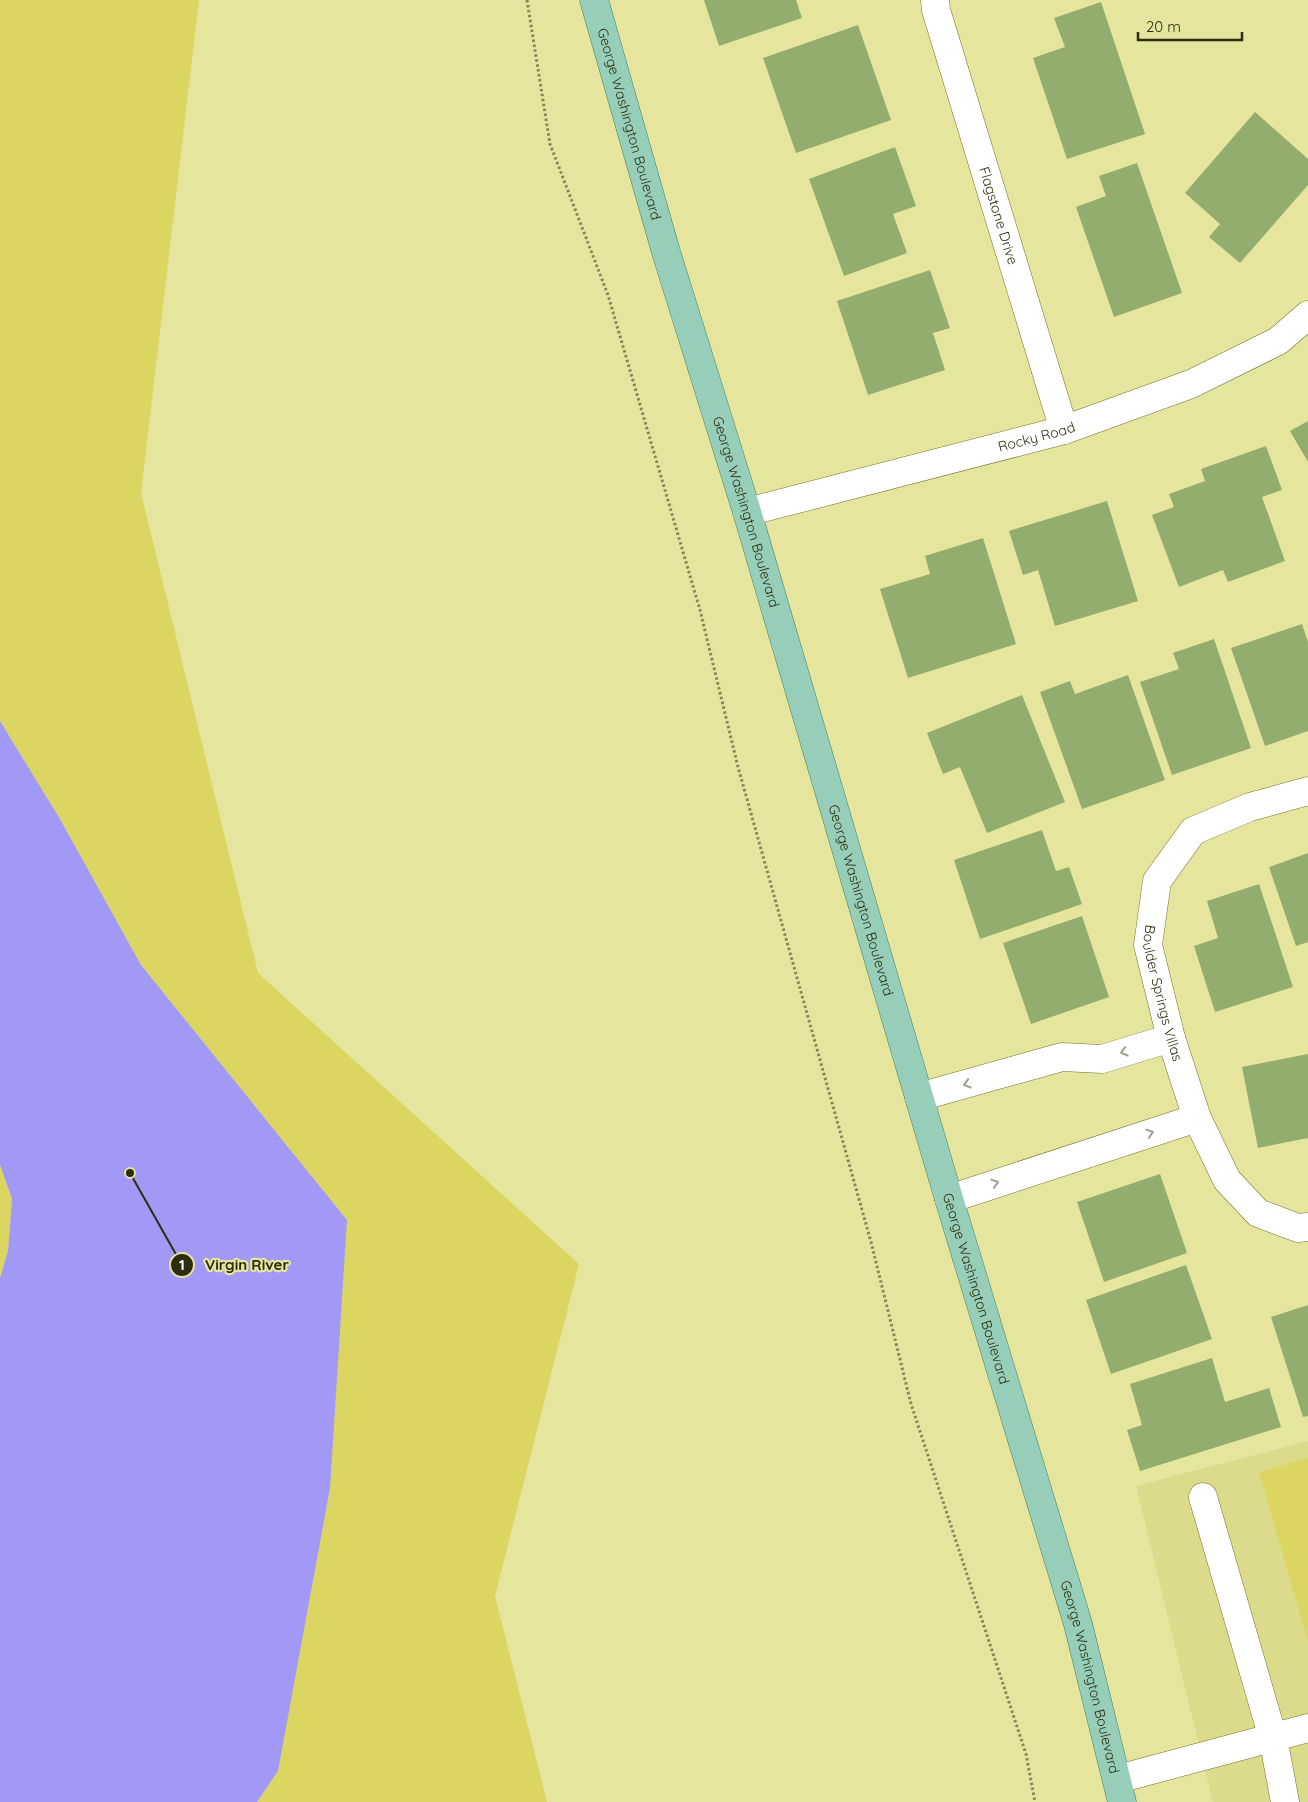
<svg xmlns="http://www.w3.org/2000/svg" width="1308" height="1802" font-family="Quicksand,sans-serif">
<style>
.built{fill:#dcda8b}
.green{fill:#dbd661}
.water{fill:#a299f6}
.building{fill:#93ad6e}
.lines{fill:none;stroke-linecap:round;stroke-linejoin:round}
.minor-casing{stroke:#74712c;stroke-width:29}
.major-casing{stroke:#448060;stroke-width:29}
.path{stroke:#878654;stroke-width:3;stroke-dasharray:2.5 2.5;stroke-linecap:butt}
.minor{stroke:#fff;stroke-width:28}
.major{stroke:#97ceba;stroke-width:28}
.oneway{stroke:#a0a093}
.labels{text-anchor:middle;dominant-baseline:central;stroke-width:4.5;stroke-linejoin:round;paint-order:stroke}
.street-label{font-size:14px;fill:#2d2c0f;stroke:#e6e59e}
.leader{fill:none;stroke:#2d2c0f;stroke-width:2}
.callout-dot{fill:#2d2c0f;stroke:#e6e59e;stroke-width:2}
.mark-label{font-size:15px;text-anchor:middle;font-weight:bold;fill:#fff}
.callout-label{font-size:15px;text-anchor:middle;font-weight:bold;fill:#2d2c0f;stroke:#e6e59e;stroke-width:4.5;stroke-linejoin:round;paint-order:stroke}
</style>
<rect width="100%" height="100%" fill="#e6e59e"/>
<path class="built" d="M 1308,1441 L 1308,1802 L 1213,1802 L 1136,1486 Z"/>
<path class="green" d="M 0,0 L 199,0 L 141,493 L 258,973 L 579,1264 L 495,1596 L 547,1802 L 257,1802 L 278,1771 L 347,1220 L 141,965 L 60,819 L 0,721 Z
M 0,1165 L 12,1199 L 8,1251 L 0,1278 Z
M 1308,1458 L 1308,1642 L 1259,1472 Z"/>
<path class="water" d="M 0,721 L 60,819 L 141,965 L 347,1220 L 330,1488 L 278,1771 L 257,1802 L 0,1802 L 0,1278 L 8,1251 L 12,1199 L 0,1165 Z"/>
<path class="building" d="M 704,0 L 796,0 L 802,18 L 719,46 Z
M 1101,2 L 1145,134 L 1067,159 L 1033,58 L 1065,47 L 1054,18 Z
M 858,25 L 891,120 L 796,153 L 763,58 Z
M 1255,112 L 1308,159 L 1308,185 L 1240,263 L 1209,237 L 1220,224 L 1185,193 Z
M 895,147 L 916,206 L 893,214 L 907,253 L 844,276 L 809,179 Z
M 1137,163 L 1182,293 L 1114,317 L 1076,207 L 1106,196 L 1099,176 Z
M 930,270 L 950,328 L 933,333 L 945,370 L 868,395 L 837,301 Z
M 1308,421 L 1308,462 L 1290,431 Z
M 1266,446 L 1282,490 L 1262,497 L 1285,561 L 1228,582 L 1223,570 L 1179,587 L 1152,515 L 1174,507 L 1169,494 L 1205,481 L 1201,469 Z
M 1107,501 L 1138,601 L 1055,626 L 1038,570 L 1023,575 L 1009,531 Z
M 983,538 L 1016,644 L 908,678 L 880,589 L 930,574 L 925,556 Z
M 1302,624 L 1308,642 L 1308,731 L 1265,746 L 1231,648 Z
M 1214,639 L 1251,748 L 1172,775 L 1140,682 L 1179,669 L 1173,653 Z
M 1128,675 L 1165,780 L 1082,809 L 1040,692 L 1070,681 L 1075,694 Z
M 1022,695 L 1065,802 L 987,833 L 960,767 L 943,774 L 927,733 Z
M 1042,830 L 1056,871 L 1069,867 L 1082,904 L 980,939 L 954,860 Z
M 1308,853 L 1308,942 L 1296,946 L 1269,867 Z
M 1259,884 L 1293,987 L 1215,1012 L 1194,946 L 1218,938 L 1207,901 Z
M 1082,916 L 1109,997 L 1031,1024 L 1003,943 Z
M 1308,1054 L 1308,1138 L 1258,1148 L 1242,1067 Z
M 1160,1174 L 1187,1253 L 1104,1282 L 1077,1202 Z
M 1186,1265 L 1212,1339 L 1111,1374 L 1086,1300 Z
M 1308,1305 L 1308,1416 L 1303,1417 L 1271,1317 Z
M 1212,1358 L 1225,1402 L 1269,1388 L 1281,1427 L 1140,1471 L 1127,1430 L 1142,1425 L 1130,1384 Z"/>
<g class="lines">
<defs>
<g id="minor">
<path id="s1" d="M 935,0 L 936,10 L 1064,430"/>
<path id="s2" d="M 747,512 L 1064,430 L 1191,384 L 1278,341 L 1308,315"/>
<path id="s3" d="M 1308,791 L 1250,807 L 1193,831 L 1157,881 L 1148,945 L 1171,1038 L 1197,1118 L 1227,1180 L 1258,1213 L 1298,1228 L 1308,1227"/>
<path d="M 919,1097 L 1062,1057 L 1102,1059 L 1171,1038"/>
<path d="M 949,1199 L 1197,1118"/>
<path d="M 1203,1497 L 1273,1738 L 1285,1802"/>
<path d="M 1118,1779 L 1308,1728"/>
</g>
<g id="major">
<path id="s4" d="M 594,0 L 666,252 L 747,512 L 949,1199 L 1078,1624 L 1122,1802"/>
</g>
</defs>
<use href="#minor" class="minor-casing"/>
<use href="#major" class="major-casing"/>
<path class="path" d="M 527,0 L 550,144 L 608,295 L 700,610 L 738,767 L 871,1242 L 911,1404 L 1026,1754 L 1035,1802"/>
<use href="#minor" class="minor"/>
<use href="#major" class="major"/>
</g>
<defs><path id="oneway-chevron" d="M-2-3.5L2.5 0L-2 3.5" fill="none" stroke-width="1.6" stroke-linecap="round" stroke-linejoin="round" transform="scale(1.25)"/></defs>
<g class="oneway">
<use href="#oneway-chevron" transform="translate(1124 1052) rotate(163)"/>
<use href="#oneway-chevron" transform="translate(967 1084) rotate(164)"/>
<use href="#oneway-chevron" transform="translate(1150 1133) rotate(-18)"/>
<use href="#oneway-chevron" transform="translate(995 1183) rotate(-18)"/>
</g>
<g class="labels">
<g class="street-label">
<text stroke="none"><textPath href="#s4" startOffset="129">George Washington Boulevard</textPath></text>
<text stroke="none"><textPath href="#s1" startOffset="225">Flagstone Drive</textPath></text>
<text stroke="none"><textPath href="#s2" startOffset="299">Rocky Road</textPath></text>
<text stroke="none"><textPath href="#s4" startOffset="534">George Washington Boulevard</textPath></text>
<text stroke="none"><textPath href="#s4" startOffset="939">George Washington Boulevard</textPath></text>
<text stroke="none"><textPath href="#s3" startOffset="298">Boulder Springs Villas</textPath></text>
<text stroke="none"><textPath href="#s4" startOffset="1344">George Washington Boulevard</textPath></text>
<text stroke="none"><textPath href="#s4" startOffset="1749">George Washington Boulevard</textPath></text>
</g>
</g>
<path class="leader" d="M130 1173L182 1265"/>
<g class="callout-dot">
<circle cx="130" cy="1173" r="5"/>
<circle cx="182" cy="1265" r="12"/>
</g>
<g class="mark-label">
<text x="182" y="1270">1</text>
</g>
<g class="callout-label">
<text x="247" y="1270">Virgin River</text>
</g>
<path d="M1138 32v8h104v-8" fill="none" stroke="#2d2c0f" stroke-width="2.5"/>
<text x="1146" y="32" font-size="15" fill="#2d2c0f" stroke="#e6e59e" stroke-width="4" paint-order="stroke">20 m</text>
</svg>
